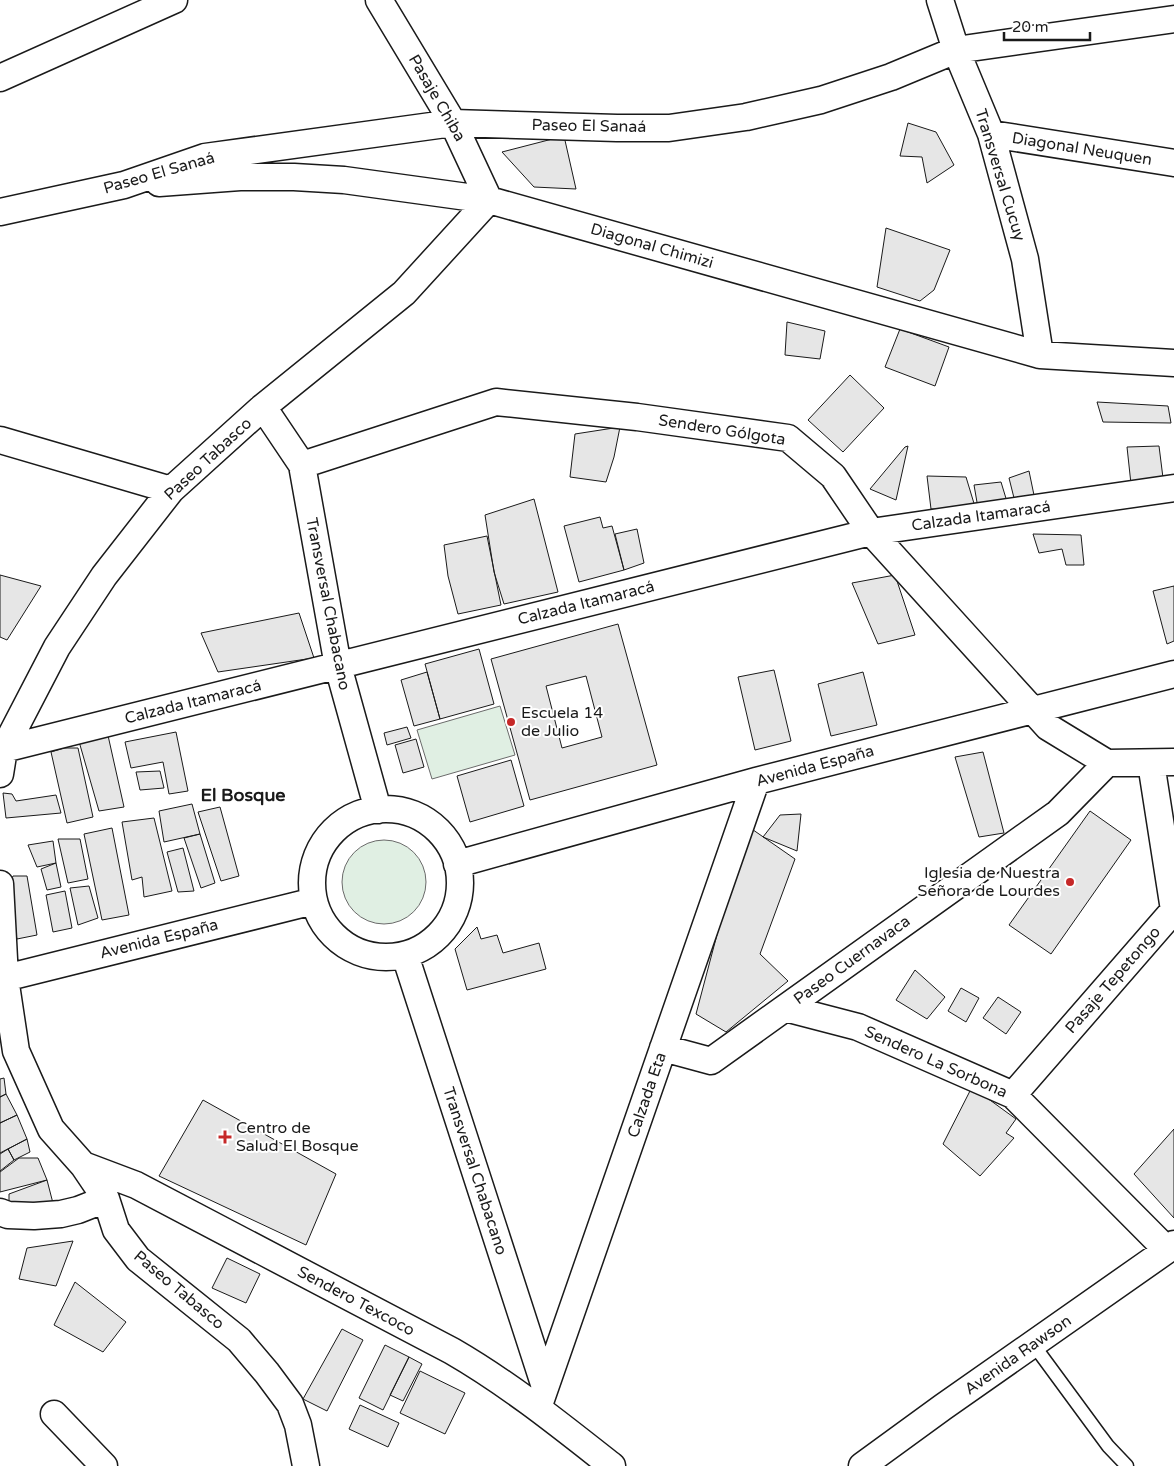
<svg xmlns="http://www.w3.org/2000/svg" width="1174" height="1466" font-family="'Varela Round',sans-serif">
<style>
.green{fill:#e0efe3;stroke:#6a6a6a}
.building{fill:#e6e6e6;stroke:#1a1a1a;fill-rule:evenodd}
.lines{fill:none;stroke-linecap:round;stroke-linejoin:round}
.service-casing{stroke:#1a1a1a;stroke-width:15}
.minor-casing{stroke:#1a1a1a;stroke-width:29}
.service{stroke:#fff;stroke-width:12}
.minor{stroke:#fff;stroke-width:26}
.poi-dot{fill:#c62828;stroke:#fff;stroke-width:2}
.labels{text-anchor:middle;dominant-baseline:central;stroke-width:4;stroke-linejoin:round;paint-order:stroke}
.street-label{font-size:16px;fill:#1a1a1a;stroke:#fff}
.poi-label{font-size:16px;fill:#1a1a1a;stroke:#fff;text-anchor:start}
.neighbourhood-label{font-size:18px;font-weight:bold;fill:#1a1a1a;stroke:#fff}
</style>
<rect width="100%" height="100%" fill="#fff"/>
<path class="green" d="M 500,706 L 515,755 L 432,779 L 417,730 Z
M342 882a42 42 0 1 1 84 0a42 42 0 1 1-84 0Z"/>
<path class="building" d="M 908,123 L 936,132 L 954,165 L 927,183 L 922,157 L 900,156 Z
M 564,136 L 576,189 L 534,187 L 502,152 Z
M 886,228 L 950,250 L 934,290 L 920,301 L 877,287 Z
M 787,322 L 825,331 L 820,359 L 785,355 Z
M 900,329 L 949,347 L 935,386 L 885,367 Z
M 850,375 L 884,408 L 843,452 L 808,420 Z
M 1097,402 L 1168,406 L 1171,423 L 1103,422 Z
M 620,427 L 614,457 L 606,482 L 570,477 L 575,434 Z
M 908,446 L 896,500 L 870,489 L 905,447 Z
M 1159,446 L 1163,478 L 1131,484 L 1127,447 Z
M 1029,471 L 1035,500 L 1015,502 L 1009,478 Z
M 927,476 L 966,477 L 976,510 L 931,509 Z
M 1001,482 L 1008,505 L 978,508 L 974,485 Z
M 534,499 L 558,592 L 504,604 L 494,572 L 485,515 Z
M 600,517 L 603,528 L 612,526 L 624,570 L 579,582 L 564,526 Z
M 637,529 L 644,563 L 624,570 L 615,534 Z
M 1033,534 L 1081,535 L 1084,565 L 1066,565 L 1062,549 L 1039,553 Z
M 487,536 L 501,605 L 458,614 L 448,576 L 444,545 Z
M 0,575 L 41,586 L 7,640 L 0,637 Z
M 895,575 L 915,635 L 878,644 L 852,583 Z
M 1174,586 L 1174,641 L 1167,644 L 1153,591 Z
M 299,613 L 314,658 L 218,672 L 201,633 Z
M 618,624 L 657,765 L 530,800 L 491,659 ZM 586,676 L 602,737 L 562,748 L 546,686 Z
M 479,649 L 494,704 L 440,719 L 425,664 Z
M 774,670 L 791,741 L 755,750 L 738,677 Z
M 427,672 L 440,719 L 414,726 L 401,680 Z
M 863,672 L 877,725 L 831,736 L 818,684 Z
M 407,727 L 411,738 L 387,745 L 384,733 Z
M 107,731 L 124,807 L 99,811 L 78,738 Z
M 176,732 L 188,791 L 169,794 L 163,762 L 131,768 L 125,742 Z
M 416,739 L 424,767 L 403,773 L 395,745 Z
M 64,748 L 78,748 L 93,817 L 67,823 L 51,752 Z
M 983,752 L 1004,833 L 979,837 L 955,757 Z
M 511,760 L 524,806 L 470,822 L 457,776 Z
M 160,771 L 164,788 L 140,790 L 136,772 Z
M 3,793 L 12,794 L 16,801 L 56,795 L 61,813 L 6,818 Z
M 192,804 L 200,834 L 164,842 L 159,811 Z
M 220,807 L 239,876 L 221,881 L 198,812 Z
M 1090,811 L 1131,840 L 1051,954 L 1009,925 Z
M 801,814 L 797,851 L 763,837 L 780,815 Z
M 154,818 L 172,891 L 144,897 L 142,877 L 132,880 L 122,822 Z
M 746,825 L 795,859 L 760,954 L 788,981 L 726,1032 L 696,1014 Z
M 112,828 L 129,915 L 102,920 L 84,834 Z
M 200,834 L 215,883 L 201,888 L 184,838 Z
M 58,839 L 80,839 L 88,879 L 68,883 Z
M 53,841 L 56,863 L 37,867 L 28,845 Z
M 183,848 L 194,891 L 178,892 L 167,852 Z
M 56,863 L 61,887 L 47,890 L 41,869 Z
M 13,876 L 27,876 L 37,935 L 17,939 L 5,893 Z
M 89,886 L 98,918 L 78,925 L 70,888 Z
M 65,891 L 72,928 L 53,932 L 46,895 Z
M 477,927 L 481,939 L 497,935 L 503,953 L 539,943 L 546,969 L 467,990 L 455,949 Z
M 915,970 L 945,997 L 927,1019 L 896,1000 Z
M 961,988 L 979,998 L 966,1022 L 948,1011 Z
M 998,997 L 1021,1012 L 1006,1034 L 983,1018 Z
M 4,1078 L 6,1094 L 0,1097 L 0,1079 Z
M 972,1087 L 1016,1119 L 1006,1133 L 1014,1138 L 980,1176 L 943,1144 Z
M 6,1094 L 17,1115 L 0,1123 L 0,1097 Z
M 203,1100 L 336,1174 L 306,1245 L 159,1176 Z
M 17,1115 L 27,1139 L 0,1153 L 0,1123 Z
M 1174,1129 L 1174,1218 L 1134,1174 Z
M 27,1139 L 30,1152 L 14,1160 L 8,1149 Z
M 8,1149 L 14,1160 L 0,1171 L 0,1154 Z
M 19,1158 L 38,1158 L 47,1180 L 0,1192 L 0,1172 Z
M 47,1180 L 55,1211 L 9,1207 L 9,1194 Z
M 73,1241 L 56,1286 L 19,1279 L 27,1248 Z
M 227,1258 L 260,1274 L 246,1303 L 212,1288 Z
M 75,1282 L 126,1322 L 103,1352 L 54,1325 Z
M 342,1329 L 363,1340 L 327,1411 L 303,1399 Z
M 385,1345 L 409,1357 L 383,1410 L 359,1398 Z
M 409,1357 L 422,1364 L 403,1401 L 390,1395 Z
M 420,1371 L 465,1393 L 445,1434 L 400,1413 Z
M 360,1405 L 399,1423 L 388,1447 L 349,1429 Z"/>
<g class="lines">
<defs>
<path id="service" d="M 1033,1344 L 1108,1446 L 1127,1466"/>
<path id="minor" d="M 379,0 L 453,123 L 489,200
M 940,0 L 956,50 L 991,134 L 1025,259 L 1040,355
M 0,78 L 174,0
M 991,134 L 1174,163
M 159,183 L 240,177 L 294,177 L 344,180 L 489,200 L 1040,355 L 1174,363
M 0,212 L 124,185 L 205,157 L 453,123 L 617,128 L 669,128 L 746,117 L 821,100 L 891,77 L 956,50 L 1174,19
M 263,407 L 302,465 L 338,666 L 378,810
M 0,440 L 171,490
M 302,465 L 496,402 L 637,417 L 788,438 L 833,476 L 871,532 L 1048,727 L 1107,763 L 1174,762
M 4,749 L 871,532 L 1174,488
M 0,774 L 4,749 L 57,647 L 104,576 L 171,490 L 263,407 L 404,293 L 489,200
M312 883a74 74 0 1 1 148 0a74 74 0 1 1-148 0Z
M 457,864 L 756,781 L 1174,674
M 0,884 L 5,978 L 16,1051 L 51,1129 L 83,1165 L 106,1199 L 116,1230 L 138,1259 L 239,1340 L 267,1373 L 290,1404 L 298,1425 L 306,1466
M 405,955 L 545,1387
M 5,978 L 314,901
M 785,1008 L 1058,813 L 1107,763
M 663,1048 L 711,1061 L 785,1008 L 858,1027 L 1013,1095 L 1167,1250
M 1013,1095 L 1174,910 L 1151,763
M 83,1165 L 136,1185 L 452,1351 C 509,1384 560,1425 612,1466
M 0,1212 L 8,1215 L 34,1216 L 61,1214 L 78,1210 L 106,1199
M 538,1408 L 756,781
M 54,1414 L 104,1466
M 862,1466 L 943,1407 L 1167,1250 L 1174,1244"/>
</defs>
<use href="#service" class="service-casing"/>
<use href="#minor" class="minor-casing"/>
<use href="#service" class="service"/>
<use href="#minor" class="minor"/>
</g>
<g class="poi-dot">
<circle cx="511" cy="722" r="5"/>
<circle cx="1070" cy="882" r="5"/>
<path d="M222.5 1129.5h5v5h5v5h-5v5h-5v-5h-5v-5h5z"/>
</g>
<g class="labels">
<g class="street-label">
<text transform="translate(437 98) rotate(60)">Pasaje Chiba</text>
<text transform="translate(589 126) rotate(1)">Paseo El Sanaá</text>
<text transform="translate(1082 149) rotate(9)">Diagonal Neuquen</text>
<text transform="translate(159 173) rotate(-16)">Paseo El Sanaá</text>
<text transform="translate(1000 175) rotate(73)">Transversal Cucuy</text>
<text transform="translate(652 246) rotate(16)">Diagonal Chimizi</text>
<text transform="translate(722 430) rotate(9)">Sendero Gólgota</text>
<text transform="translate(208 459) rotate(-43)">Paseo Tabasco</text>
<text transform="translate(981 516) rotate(-8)">Calzada Itamaracá</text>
<text transform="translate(586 603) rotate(-14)">Calzada Itamaracá</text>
<text transform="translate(328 604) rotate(79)">Transversal Chabacano</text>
<text transform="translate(193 702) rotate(-14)">Calzada Itamaracá</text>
<text transform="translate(815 766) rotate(-15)">Avenida España</text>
<text transform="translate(159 939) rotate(-14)">Avenida España</text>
<text transform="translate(852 960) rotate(-36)">Paseo Cuernavaca</text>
<text transform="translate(1113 980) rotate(-49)">Pasaje Tepetongo</text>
<text transform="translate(936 1062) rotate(24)">Sendero La Sorbona</text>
<text transform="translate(647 1095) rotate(-71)">Calzada Eta</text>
<text transform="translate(475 1171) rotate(72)">Transversal Chabacano</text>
<text transform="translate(179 1290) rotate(40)">Paseo Tabasco</text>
<text transform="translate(356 1301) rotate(28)">Sendero Texcoco</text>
<text transform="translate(1018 1355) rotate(-35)">Avenida Rawson</text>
</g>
<g class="poi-label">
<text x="521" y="713">Escuela 14<tspan x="521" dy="18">de Julio</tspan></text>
<text x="1060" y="873" text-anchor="end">Iglesia de Nuestra<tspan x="1060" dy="18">Señora de Lourdes</tspan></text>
<text x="236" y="1128">Centro de<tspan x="236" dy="18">Salud El Bosque</tspan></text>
</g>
<g class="neighbourhood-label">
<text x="243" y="795">El Bosque</text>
</g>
</g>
<path d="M1004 32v8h86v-8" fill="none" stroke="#1a1a1a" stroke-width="2.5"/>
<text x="1012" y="32" font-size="15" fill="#1a1a1a" stroke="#ffffff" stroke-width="4" paint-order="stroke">20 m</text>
</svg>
